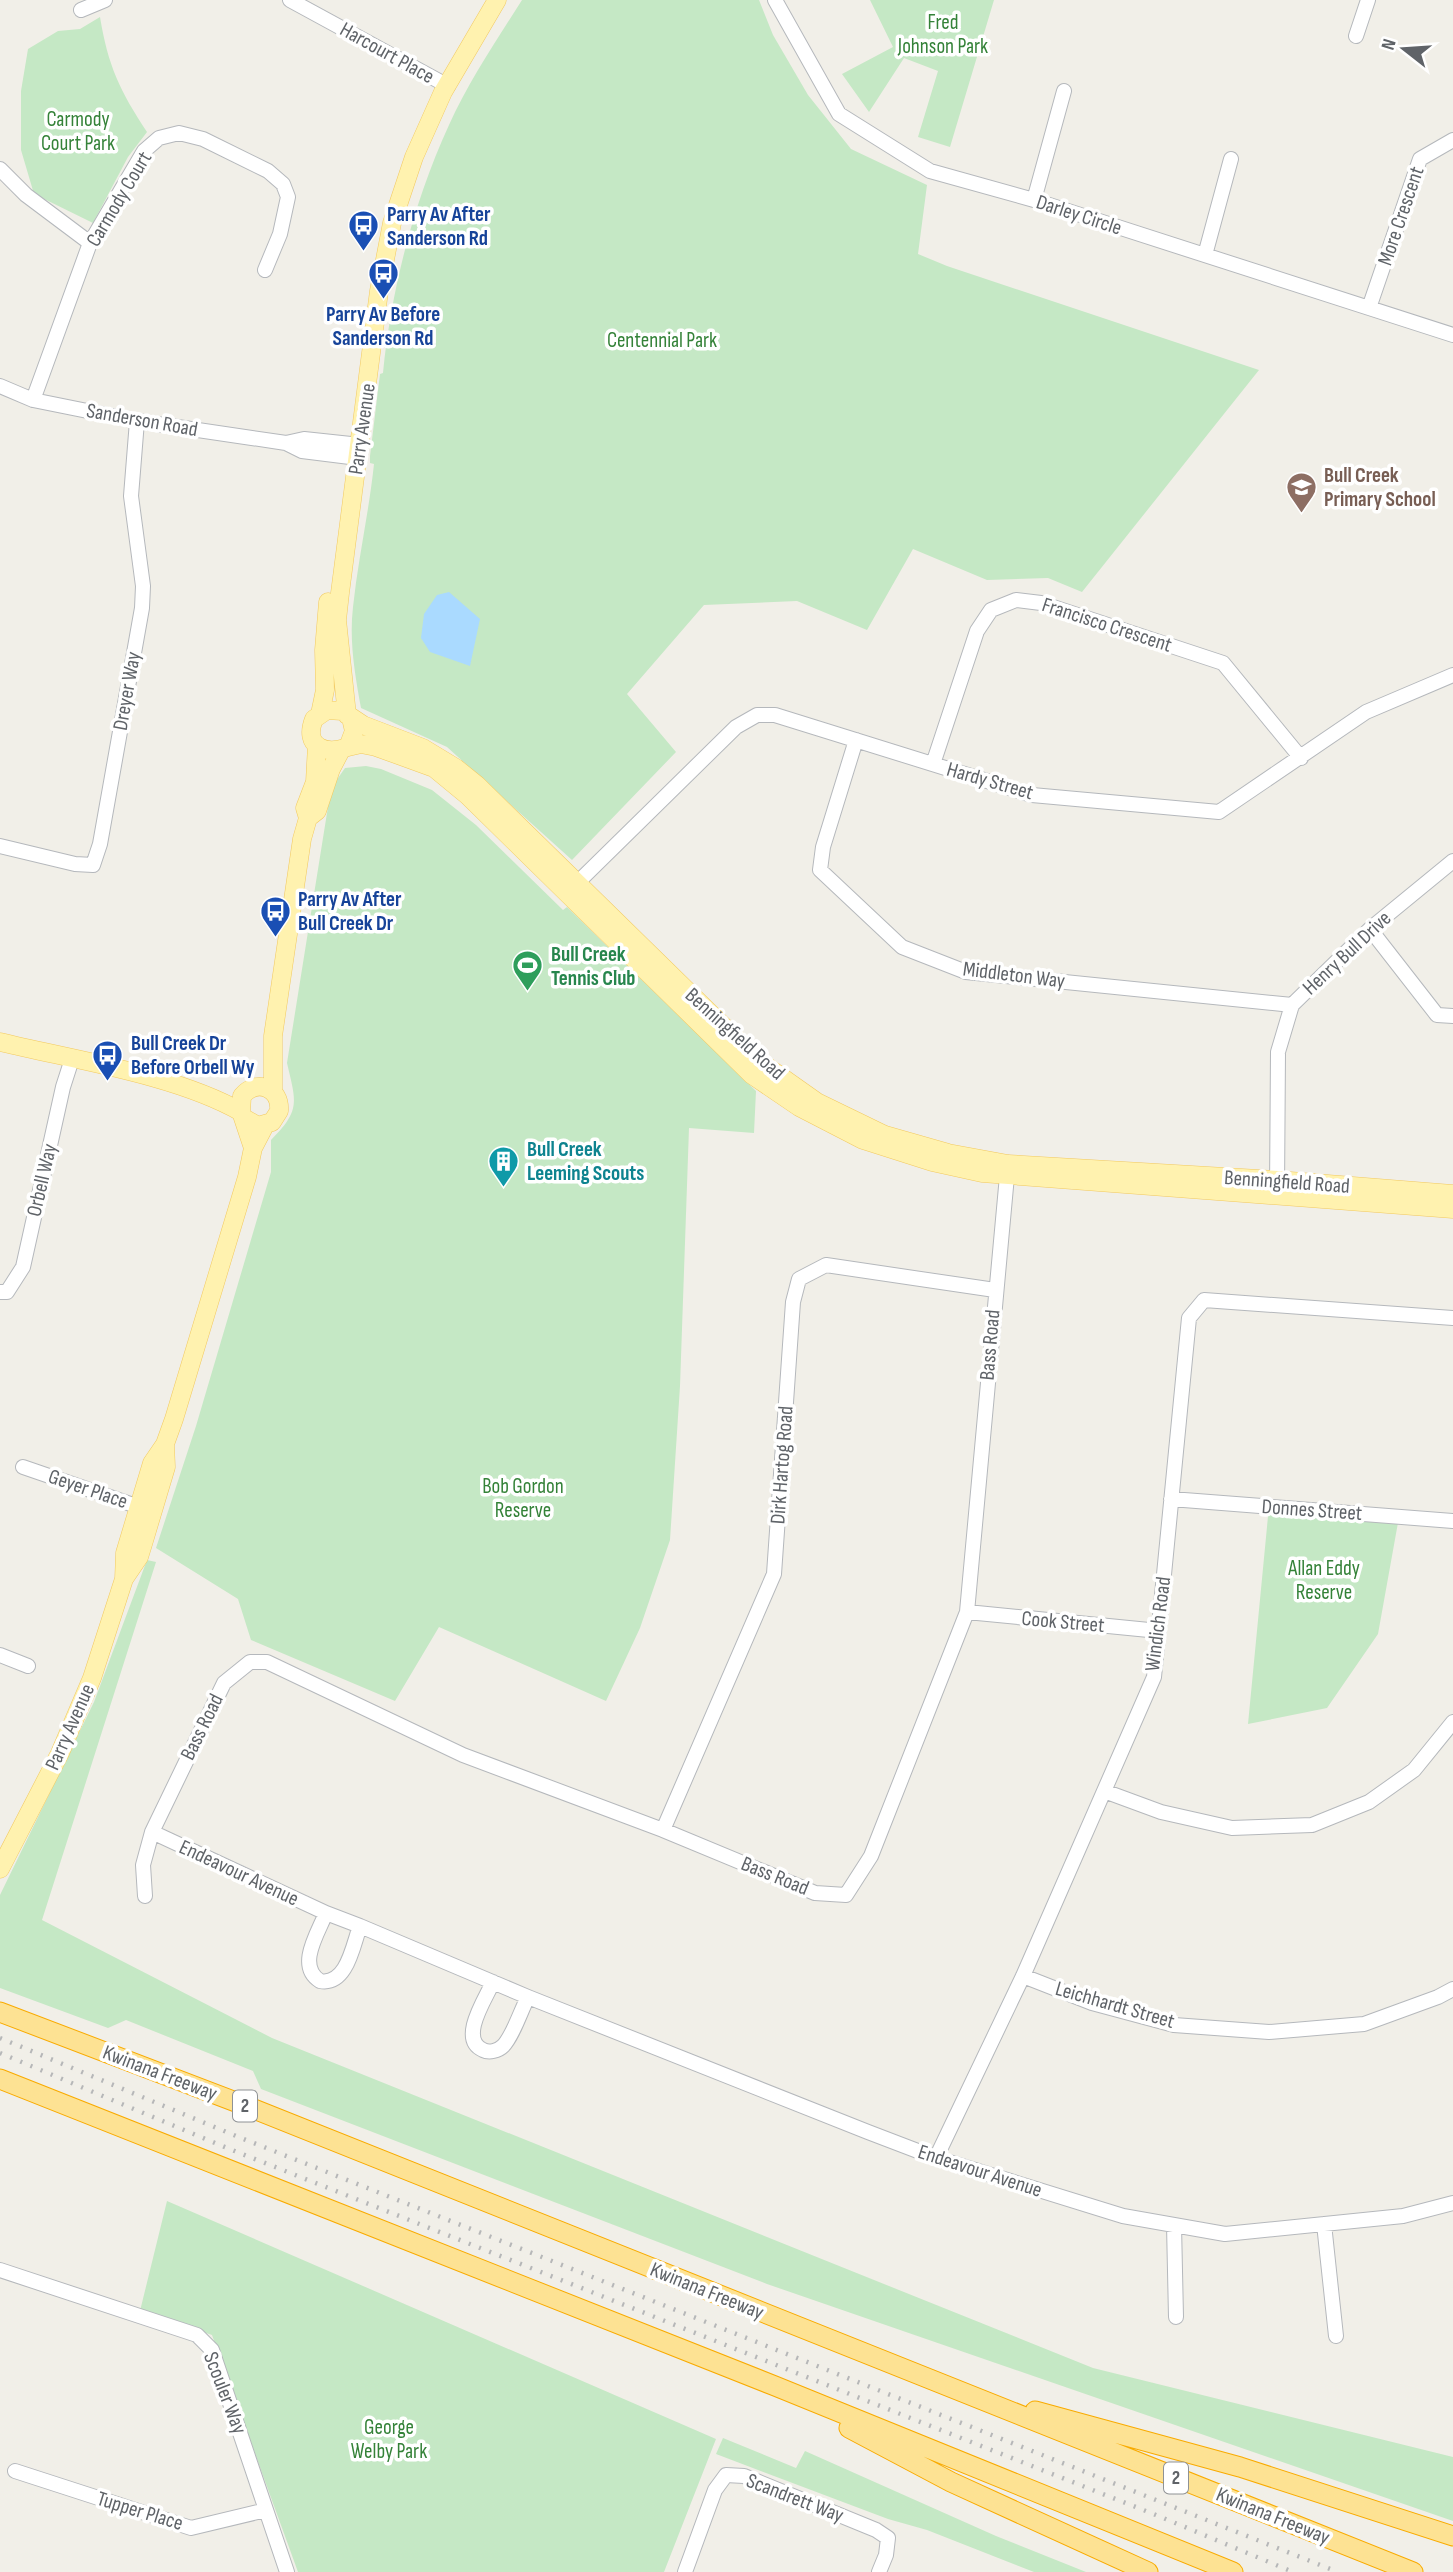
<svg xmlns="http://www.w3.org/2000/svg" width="1453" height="2572" font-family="'Sofia Sans Condensed',sans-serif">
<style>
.green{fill:#c5e8c5}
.water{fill:#aadaff}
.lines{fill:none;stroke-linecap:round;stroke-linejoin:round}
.minor-casing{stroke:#b5b8bc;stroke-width:16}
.major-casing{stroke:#f2c960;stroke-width:19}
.highway-casing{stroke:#f9ab00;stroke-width:21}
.minor{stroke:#fff;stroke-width:14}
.major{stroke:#fff2af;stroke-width:18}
.highway{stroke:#fde293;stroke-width:19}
.rail{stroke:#b6b7b8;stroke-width:4.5;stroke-dasharray:2 9;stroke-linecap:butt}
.labels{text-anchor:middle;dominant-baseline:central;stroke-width:7;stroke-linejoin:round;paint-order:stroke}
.shield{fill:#fff;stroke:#8f9295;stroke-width:2}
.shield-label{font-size:19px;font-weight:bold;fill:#5f6368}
.park-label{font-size:21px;fill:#348238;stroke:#fff}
.street-label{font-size:21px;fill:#5f6368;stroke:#fff}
.transit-label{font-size:21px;font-weight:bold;fill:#164399;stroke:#fff;text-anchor:start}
.education-label{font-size:21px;font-weight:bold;fill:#785e54;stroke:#fff;text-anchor:start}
.leisure-label{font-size:21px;font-weight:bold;fill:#27864d;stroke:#fff;text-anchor:start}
.culture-label{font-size:21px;font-weight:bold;fill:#0d838f;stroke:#fff;text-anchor:start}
</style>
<rect width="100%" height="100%" fill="#f1efe8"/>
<path class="green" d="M 522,0 L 759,0 L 773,35 L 808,95 L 851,149 L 927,185 L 918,254 L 947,266 L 1259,370 L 1082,592 L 1048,578 L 987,580 L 913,549 L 867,630 L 797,601 L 704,605 L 627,694 L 676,752 L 572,860 L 447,747 L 361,708 C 355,675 349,641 353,607 C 358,559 369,512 374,464 L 370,463 L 370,456 L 380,374 L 383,373 C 391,290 414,201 449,125 C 469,81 496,41 522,0 Z
M 870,0 L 994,0 L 950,147 L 918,137 L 938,71 L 904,58 L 869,112 L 842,74 L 893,47 Z
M 100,17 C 108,66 120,91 147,132 L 128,157 L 93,223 L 34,194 L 21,150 L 21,91 L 28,49 L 58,31 L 80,29 Z
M 366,766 L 381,769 L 432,790 L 476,825 L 563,910 L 567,907 L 756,1091 L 754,1133 L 689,1128 L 680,1386 L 670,1540 L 640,1628 L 606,1701 L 439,1627 L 395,1701 L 251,1640 L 238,1599 L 156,1548 L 196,1426 L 271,1172 L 271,1140 C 301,1110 296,1102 287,1063 L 331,788 L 345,768 Z
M 1269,1506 L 1399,1517 L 1378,1634 L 1327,1708 L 1248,1724 Z
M 147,1560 L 156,1562 L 42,1920 L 272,2038 L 1093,2368 L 1453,2457 L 1453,2521 L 767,2284 L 261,2089 L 253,2071 L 126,2020 L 108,2028 L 0,1988 L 0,1895 L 94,1702 Z
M 167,2201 L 716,2439 L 664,2572 L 298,2572 L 212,2335 L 140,2311 Z
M 723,2438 L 796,2468 L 805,2451 L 996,2536 L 1086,2572 L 1034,2572 L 927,2530 L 888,2519 L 716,2454 Z"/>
<path class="water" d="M 449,592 L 480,619 L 470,666 L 430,652 L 421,638 L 424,614 L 437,595 Z"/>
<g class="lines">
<defs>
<path id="minor" d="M 290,0 L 448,86
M 775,0 L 839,114 L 930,171 L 1034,200 L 1453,335
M 81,10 L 105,0
M 1356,36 L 1368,0
M 0,169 L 26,195 L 90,243
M 1034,200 L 1064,91
M 1205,255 L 1231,159
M 1369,308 L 1420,159 L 1453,140
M 0,386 L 33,400 L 137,421 L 286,443 L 302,451 L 358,458
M 33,400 L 90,243 L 144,151 L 159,138 L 179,133 L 203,139 L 268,171 L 283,184 L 288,197 L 280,234 L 265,270
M 286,443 L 304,439 L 360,445
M 856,740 L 823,847 L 820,870 L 902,947 L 966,972 L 1292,1005
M 933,764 L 977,631 L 991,610 L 1016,600 L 1041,603 L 1223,663 L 1301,758
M 0,846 L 75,864 L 93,865 L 100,844 L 142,608 L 143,586 L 131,496 L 137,421
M 570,890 L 736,727 L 757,715 L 775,715 L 1032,795 L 1219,812 L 1366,712 L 1453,675
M 1370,929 L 1437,1015 L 1453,1016
M 1277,1190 L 1278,1052 L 1292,1005 L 1370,929 L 1453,861
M 0,1292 L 7,1292 L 23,1267 L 63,1087 L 72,1059
M 23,1467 L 148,1510
M 1171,1499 L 1453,1521
M 967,1612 L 1159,1631
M 0,1655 L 28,1666
M 1104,1791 L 1161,1812 L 1232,1828 L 1312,1825 L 1369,1802 L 1414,1770 L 1453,1722
M 663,1830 L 774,1574 L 793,1302 L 799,1279 L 826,1265 L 995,1290
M 152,1832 L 326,1913 L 360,1926 L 528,1997 L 868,2132 L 936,2158 L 1123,2216 L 1225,2234 L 1403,2216 L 1453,2203
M 145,1896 L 143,1865 L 152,1832 L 224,1683 L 250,1662 L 267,1662 L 463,1755 L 663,1830 L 815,1893 L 846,1895 L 871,1856 L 967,1612 L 1008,1165
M 326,1913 C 318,1933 296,1966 320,1981 C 347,1986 353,1945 360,1926
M 1023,1976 L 1092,2003 L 1174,2025 L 1269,2032 L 1364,2024 L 1438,1997 L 1453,1989
M 493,1982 C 486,1998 458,2039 483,2050 C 489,2053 498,2051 503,2046 C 513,2036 521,2010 528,1997
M 936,2158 L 1023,1976 L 1154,1677 L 1189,1318 L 1204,1300 L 1453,1318
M 1324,2224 L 1336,2336
M 1174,2225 L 1176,2317
M 0,2270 L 197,2335 L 212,2350 L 287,2572
M 15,2471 L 191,2528 L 266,2510
M 685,2572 L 715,2490 L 726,2475 L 744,2476 L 876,2530 L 888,2538 L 886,2555 L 879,2572"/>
<path id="major" d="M 320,714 L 325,690 L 324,650 L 328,602
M 347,715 L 337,620 L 340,593 L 379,291 L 392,223 L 414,157 L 443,92 L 497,0
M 351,718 L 354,731 L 348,747 C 325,755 303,747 314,719 L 327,710 L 342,711 L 363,725 L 423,748 L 456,768 L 477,785 L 759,1061 L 817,1102 L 885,1135 L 948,1153 L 1008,1164 L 1278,1180 L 1453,1194
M 348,747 L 361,744 L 376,747 L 434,768 L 468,796 L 752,1075 L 799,1107 L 863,1140 L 932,1162 L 982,1173 L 1453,1209
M 308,818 L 317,811 L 331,769 L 341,750
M 0,1042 C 74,1060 176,1075 241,1112
M 273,1091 L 273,1036 L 302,839 L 308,818 L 305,808 L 315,782 L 317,745
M 244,1118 L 258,1126 L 272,1122 L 279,1111 C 281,1088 257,1078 242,1096 L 241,1112 L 253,1148
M 124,1579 L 125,1553 L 152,1463 L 165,1444 L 174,1419 L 247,1177 L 253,1148 L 265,1125
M 0,1869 L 60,1753 L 92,1678 L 124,1579 L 139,1557 L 143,1544 L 166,1467 L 165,1444"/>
<path id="highway" d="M 0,2012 L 254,2109 L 1413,2572
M 0,2079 L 775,2386 L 1233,2572
M 1035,2411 L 1240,2467 L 1453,2536
M 849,2428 L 951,2482 L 1148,2572"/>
</defs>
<use href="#minor" class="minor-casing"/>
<use href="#major" class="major-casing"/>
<use href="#highway" class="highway-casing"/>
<use href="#minor" class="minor"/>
<use href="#major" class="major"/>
<use href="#highway" class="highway"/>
<path class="rail" d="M 0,2038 L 241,2138 L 1338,2572
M 0,2053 L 227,2148 L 1156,2515 L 1293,2572"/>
</g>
<defs>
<symbol id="bus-pin" viewBox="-11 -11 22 30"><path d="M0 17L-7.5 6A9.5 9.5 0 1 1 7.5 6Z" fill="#1a4fb4" stroke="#fff"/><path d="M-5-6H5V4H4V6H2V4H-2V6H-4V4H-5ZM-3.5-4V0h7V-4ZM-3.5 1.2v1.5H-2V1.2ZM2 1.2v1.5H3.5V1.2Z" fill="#fff"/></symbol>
<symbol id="school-pin" viewBox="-11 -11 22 30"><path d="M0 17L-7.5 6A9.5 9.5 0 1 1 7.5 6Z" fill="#8d6e63" stroke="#fff"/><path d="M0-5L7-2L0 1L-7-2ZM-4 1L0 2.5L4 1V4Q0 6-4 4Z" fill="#fff"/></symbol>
<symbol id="stadium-pin" viewBox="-11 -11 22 30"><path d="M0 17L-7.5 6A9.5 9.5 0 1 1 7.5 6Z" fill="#2e9e5b" stroke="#fff"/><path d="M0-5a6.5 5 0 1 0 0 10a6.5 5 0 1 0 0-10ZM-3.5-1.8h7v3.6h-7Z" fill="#fff"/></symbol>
<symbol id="building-pin" viewBox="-11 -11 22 30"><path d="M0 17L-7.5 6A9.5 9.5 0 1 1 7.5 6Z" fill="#0f9aa8" stroke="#fff"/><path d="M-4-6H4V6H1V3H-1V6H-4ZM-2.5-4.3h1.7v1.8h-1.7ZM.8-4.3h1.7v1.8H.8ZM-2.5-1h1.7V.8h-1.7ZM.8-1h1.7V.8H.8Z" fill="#fff"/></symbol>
</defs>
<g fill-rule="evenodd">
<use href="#bus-pin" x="346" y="208" width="35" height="47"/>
<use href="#bus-pin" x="366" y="256" width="35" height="47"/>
<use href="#school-pin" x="1284" y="470" width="35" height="47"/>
<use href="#bus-pin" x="258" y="894" width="35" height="47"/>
<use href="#stadium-pin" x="510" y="948" width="35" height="47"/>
<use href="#bus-pin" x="90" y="1038" width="35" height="47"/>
<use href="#building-pin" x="486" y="1144" width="35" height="47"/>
</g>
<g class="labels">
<g class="shield">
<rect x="233" y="2090.5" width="24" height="31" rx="5"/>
<rect x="1164" y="2462.5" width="24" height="31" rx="5"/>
</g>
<g class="shield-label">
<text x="245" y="2106">2</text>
<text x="1176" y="2478">2</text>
</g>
<g class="park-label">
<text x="943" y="22">Fred<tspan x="943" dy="24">Johnson Park</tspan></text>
<text x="78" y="119">Carmody<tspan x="78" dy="24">Court Park</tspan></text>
<text x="662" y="340">Centennial Park</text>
<text x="523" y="1486">Bob Gordon<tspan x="523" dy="24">Reserve</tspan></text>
<text x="1324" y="1568">Allan Eddy<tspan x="1324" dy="24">Reserve</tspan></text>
<text x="389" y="2427">George<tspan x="389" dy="24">Welby Park</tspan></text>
</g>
<g class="street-label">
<text transform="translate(387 53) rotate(29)">Harcourt Place</text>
<text transform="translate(119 199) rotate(-59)">Carmody Court</text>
<text transform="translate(1079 215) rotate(18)">Darley Circle</text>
<text transform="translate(1401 216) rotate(-71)">More Crescent</text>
<text transform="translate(142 420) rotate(10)">Sanderson Road</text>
<text transform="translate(362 429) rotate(-82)">Parry Avenue</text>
<text transform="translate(1107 625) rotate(18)">Francisco Crescent</text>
<text transform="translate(127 691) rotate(-80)">Dreyer Way</text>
<text transform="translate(990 781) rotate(16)">Hardy Street</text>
<text transform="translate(1347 953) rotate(-43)">Henry Bull Drive</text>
<text transform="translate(1014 975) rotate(7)">Middleton Way</text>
<text transform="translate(735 1034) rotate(42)">Benningfield Road</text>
<text transform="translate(42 1180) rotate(-77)">Orbell Way</text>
<text transform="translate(1287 1182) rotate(4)">Benningfield Road</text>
<text transform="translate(990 1345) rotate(-85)">Bass Road</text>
<text transform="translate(782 1465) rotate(-86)">Dirk Hartog Road</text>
<text transform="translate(88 1489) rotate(19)">Geyer Place</text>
<text transform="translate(1312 1510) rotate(4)">Donnes Street</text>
<text transform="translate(1063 1622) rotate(5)">Cook Street</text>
<text transform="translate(1158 1624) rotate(-83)">Windich Road</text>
<text transform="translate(70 1727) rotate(-66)">Parry Avenue</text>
<text transform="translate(202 1727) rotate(-64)">Bass Road</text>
<text transform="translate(239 1873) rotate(25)">Endeavour Avenue</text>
<text transform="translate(775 1876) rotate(22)">Bass Road</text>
<text transform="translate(1115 2005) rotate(16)">Leichhardt Street</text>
<text transform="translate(160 2073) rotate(21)">Kwinana Freeway</text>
<text transform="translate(980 2171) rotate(18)">Endeavour Avenue</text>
<text transform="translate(707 2291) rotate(22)">Kwinana Freeway</text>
<text transform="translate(225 2393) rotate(69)">Scouler Way</text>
<text transform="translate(795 2498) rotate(21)">Scandrett Way</text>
<text transform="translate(140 2511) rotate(17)">Tupper Place</text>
<text transform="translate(1273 2516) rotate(22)">Kwinana Freeway</text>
</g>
<g class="transit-label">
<text x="387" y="214">Parry Av After<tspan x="387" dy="24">Sanderson Rd</tspan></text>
<text x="383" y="314" text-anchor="middle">Parry Av Before<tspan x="383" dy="24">Sanderson Rd</tspan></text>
<text x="298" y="899">Parry Av After<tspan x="298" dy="24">Bull Creek Dr</tspan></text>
<text x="131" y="1043">Bull Creek Dr<tspan x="131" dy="24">Before Orbell Wy</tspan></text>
</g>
<g class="education-label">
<text x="1324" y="475">Bull Creek<tspan x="1324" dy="24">Primary School</tspan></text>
</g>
<g class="leisure-label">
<text x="551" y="954">Bull Creek<tspan x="551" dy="24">Tennis Club</tspan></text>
</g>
<g class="culture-label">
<text x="527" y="1149">Bull Creek<tspan x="527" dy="24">Leeming Scouts</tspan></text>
</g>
</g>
<g transform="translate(1404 49) rotate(287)" stroke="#ffffff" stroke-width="5" paint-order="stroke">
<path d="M0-5L12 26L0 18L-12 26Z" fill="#5f6368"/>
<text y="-10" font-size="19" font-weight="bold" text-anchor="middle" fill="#5f6368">N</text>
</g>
</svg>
